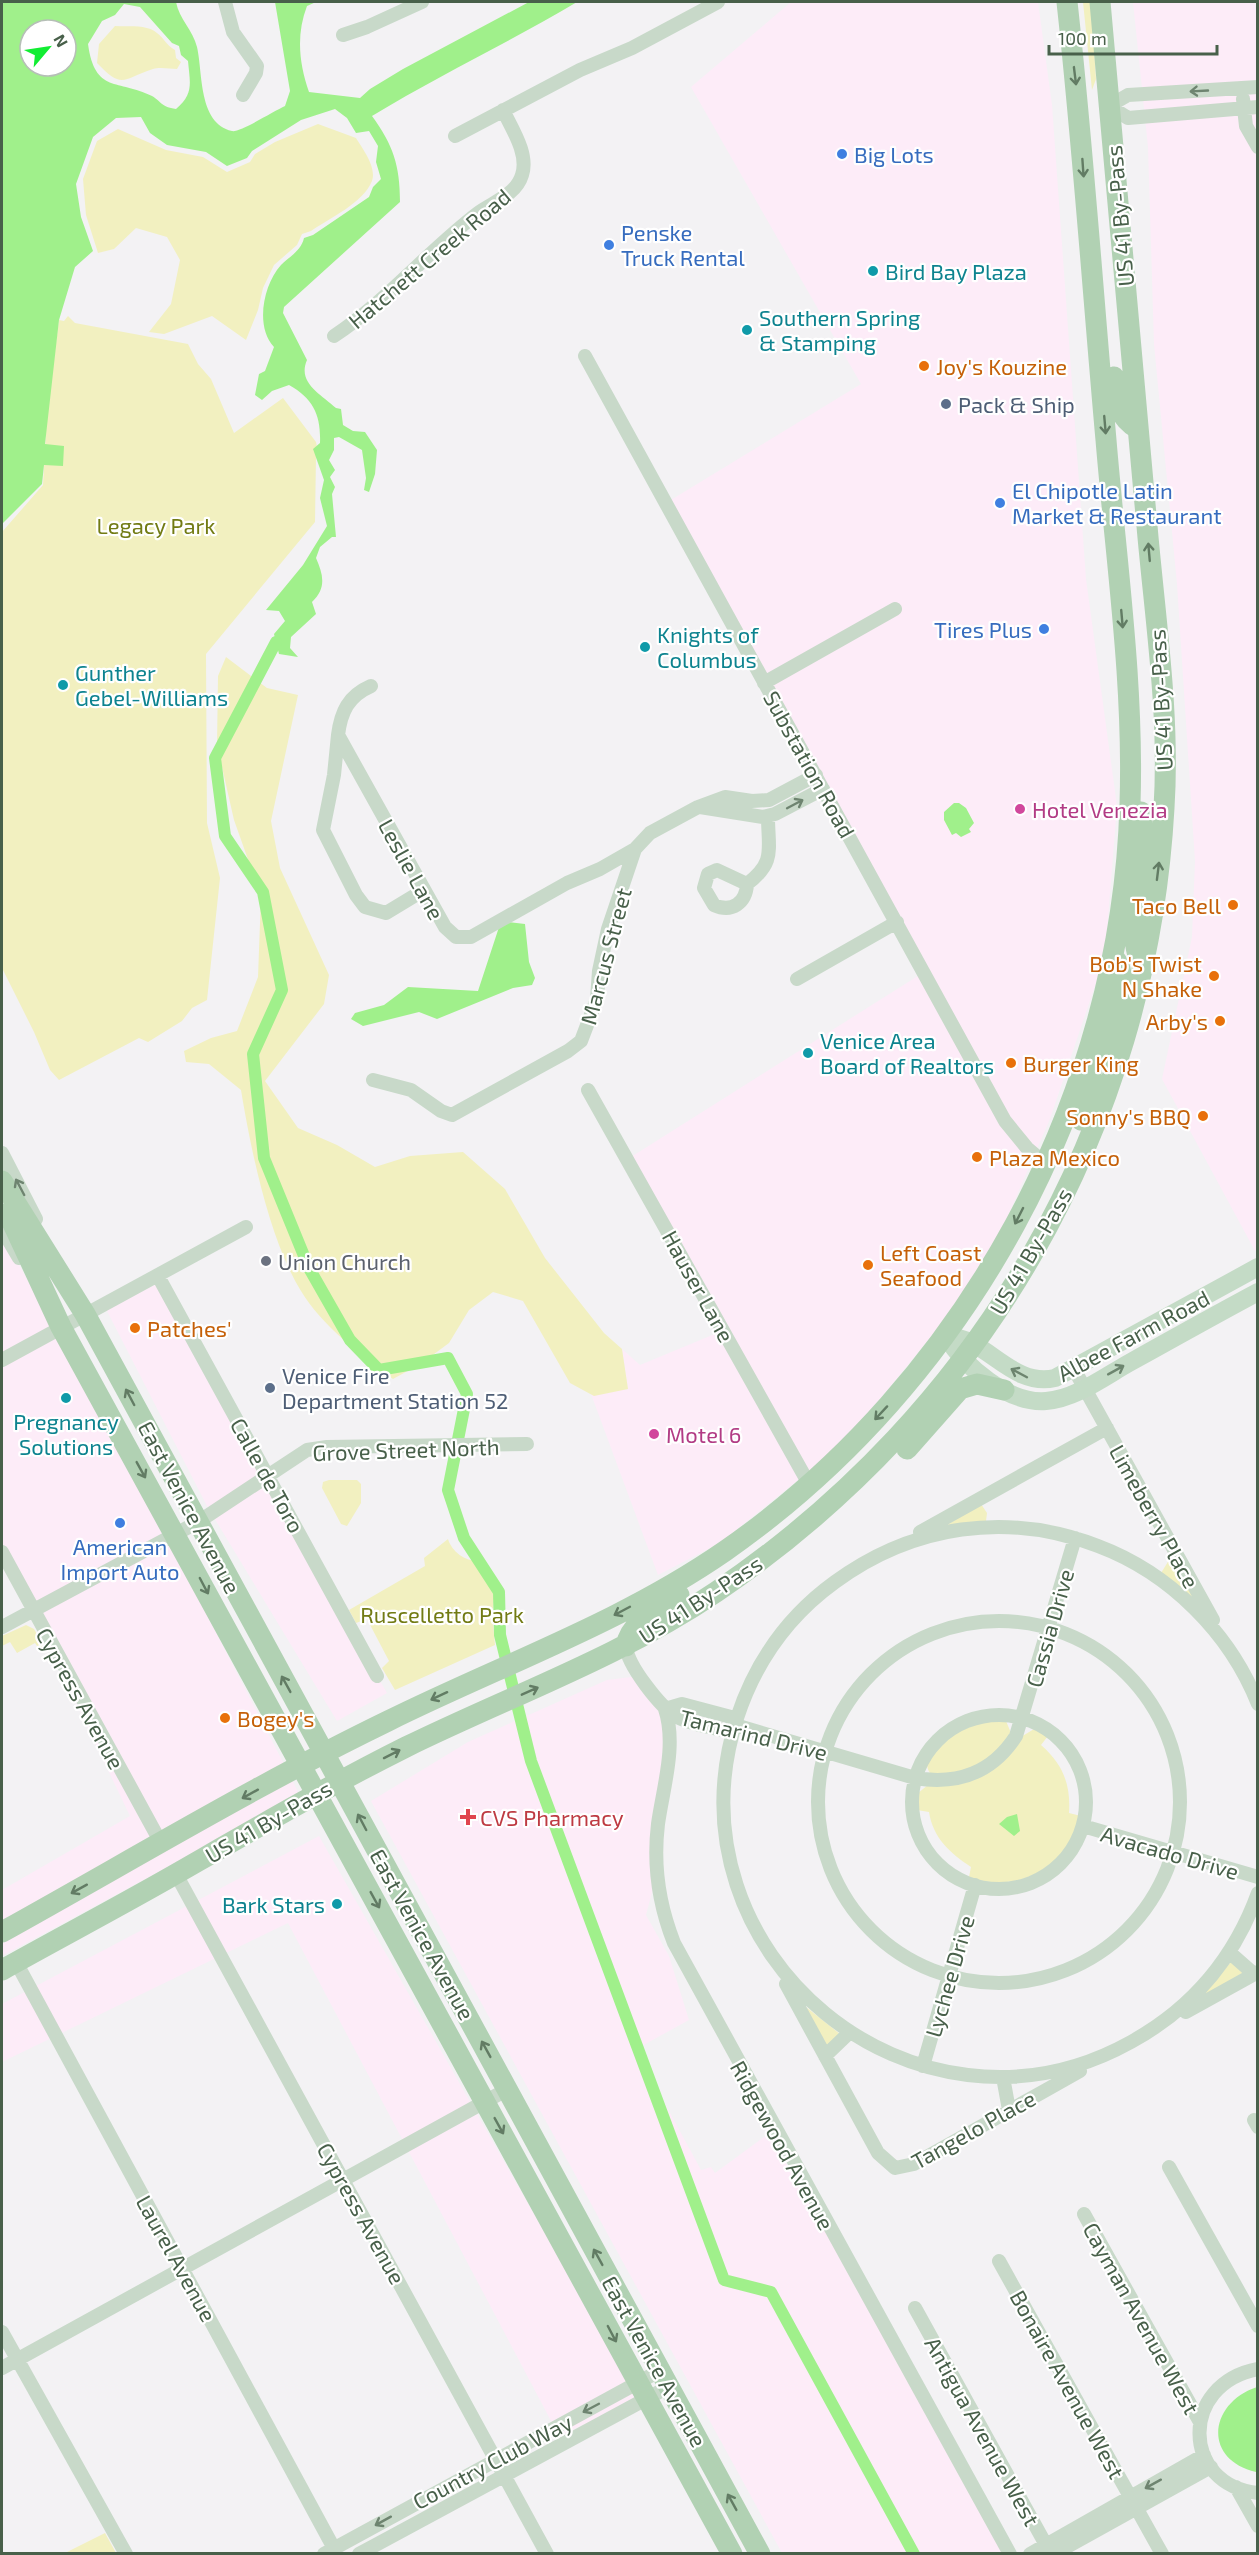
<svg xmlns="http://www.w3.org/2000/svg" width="1259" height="2555" font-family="'Exo 2',sans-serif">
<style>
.commercial{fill:#fdecf8}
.green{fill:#f2f0c0}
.water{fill:#a0f08b;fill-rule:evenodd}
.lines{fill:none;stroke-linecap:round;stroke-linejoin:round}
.canal{stroke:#a0f08b;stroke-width:12}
.street{stroke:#c8d9c9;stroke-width:14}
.secondary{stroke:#c4dbc6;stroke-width:18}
.primary{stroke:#b1d1b3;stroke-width:21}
.oneway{stroke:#627c64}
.oneway2{stroke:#6e8470}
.oneway3{stroke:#6d856f}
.shop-dot{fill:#3f7fe0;stroke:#fff;stroke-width:2}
.culture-dot{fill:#0f9aa8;stroke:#fff;stroke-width:2}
.food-dot{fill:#e8710a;stroke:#fff;stroke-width:2}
.service-dot{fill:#5c6f8a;stroke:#fff;stroke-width:2}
.hotel-dot{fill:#d1479c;stroke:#fff;stroke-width:2}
.worship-dot{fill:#6b7280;stroke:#fff;stroke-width:2}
.health-dot{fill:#e0444e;stroke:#fff;stroke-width:2}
.labels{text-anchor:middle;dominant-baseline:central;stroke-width:4.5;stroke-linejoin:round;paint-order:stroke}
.shop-label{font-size:22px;fill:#366cbe;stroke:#fff;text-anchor:start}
.street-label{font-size:22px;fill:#48604a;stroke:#fff}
.culture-label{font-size:22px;fill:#0d838f;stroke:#fff;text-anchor:start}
.food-label{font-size:22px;fill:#c56008;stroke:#fff;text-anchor:start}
.service-label{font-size:22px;fill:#4e5e75;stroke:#fff;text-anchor:start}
.park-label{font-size:22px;fill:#727b14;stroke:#fff}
.hotel-label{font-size:22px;fill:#b23c85;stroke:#fff;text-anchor:start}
.worship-label{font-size:22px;fill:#5b616d;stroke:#fff;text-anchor:start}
.health-label{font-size:22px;fill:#be3a42;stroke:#fff;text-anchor:start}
</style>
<rect width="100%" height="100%" fill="#f3f2f4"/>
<path class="commercial" d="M 791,2 L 1038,2 L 1052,105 L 1086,579 L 1117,806 L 1105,956 L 1050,1119 L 997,1241 L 968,1291 L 845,1442 L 720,1543 L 658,1575 L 591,1394 L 628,1389 L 622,1349 L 640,1365 L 722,1331 L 631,1157 L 921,974 L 799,760 L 661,506 L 861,384 L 691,87 Z
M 1133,2 L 1255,2 L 1258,41 L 1258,1249 L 1255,1251 L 1162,1079 L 1192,937 L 1195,861 L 1177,584 L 1154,344 L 1148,147 Z
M 2,1234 L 132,1470 L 286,1768 L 2,1925 L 2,1890 L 130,1816 L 2,1549 Z
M 161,1282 L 326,1587 L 387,1693 L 337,1721 L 207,1506 L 106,1309 Z
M 639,1676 L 668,1728 L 660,1862 L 646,1915 L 669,1956 L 689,2020 L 640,2047 L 637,2052 L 701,2170 L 711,2167 L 715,2173 L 768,2134 L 902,2354 L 1008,2553 L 782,2553 L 371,1801 L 468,1742 L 607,1680 Z
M 291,1778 L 300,1796 L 2,1956 L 2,1938 Z
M 319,1836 L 639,2399 L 559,2436 L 288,1923 L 2,2062 L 2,2004 Z"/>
<path class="green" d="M 1083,2 L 1091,2 L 1096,79 L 1092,90 Z
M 115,26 C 128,27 147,24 157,33 C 164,38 166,45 175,50 L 176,58 L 181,62 L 177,69 C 170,69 160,67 153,69 C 122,79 123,90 97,63 L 99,44 Z
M 318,124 L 356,138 C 362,148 377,167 372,181 C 363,203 330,218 311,231 L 302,234 L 297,245 L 274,265 L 263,288 L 258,310 L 246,340 L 212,316 L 164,334 L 149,332 L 171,304 L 180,260 L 167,237 L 136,228 L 114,249 L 98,253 L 86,215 L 83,179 L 97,141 L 118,129 L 166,150 L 203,157 L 227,172 L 250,162 L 255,154 L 275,142 Z
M 68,316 L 75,323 L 188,344 L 198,364 L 211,379 L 234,433 L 283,398 L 316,442 L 319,456 L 316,457 L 315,522 L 206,654 L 207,823 L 220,878 L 207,1000 L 192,1008 L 182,1021 L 148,1042 L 139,1038 L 59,1080 L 50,1070 L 34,1032 L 2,968 L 2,532 L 43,485 L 47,413 L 59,320 L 64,321 Z
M 226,657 L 267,688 L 298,695 L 271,821 L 280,868 L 329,975 L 324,1004 L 265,1081 L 298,1128 L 337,1145 L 375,1167 L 410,1156 L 463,1152 L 505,1189 L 545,1258 L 604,1333 L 622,1349 L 628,1389 L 594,1396 L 570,1383 L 523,1301 L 493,1292 L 469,1310 L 449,1343 L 422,1363 L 393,1379 C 362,1356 321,1325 301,1291 C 269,1239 251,1150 241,1090 L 209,1064 L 186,1062 L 184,1051 L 211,1038 L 237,1031 L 258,977 L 261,896 L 234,820 L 217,745 L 218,676 Z
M 329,1480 L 357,1480 L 361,1484 L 361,1503 L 347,1526 L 341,1524 L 322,1488 L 323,1482 Z
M 981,1504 L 987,1513 L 986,1521 L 942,1528 Z
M 448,1539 C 452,1552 465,1561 478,1561 C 505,1583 492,1589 493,1616 C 493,1625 494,1635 495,1645 L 395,1690 L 382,1668 L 389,1661 L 367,1619 L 356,1623 L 349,1610 L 425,1566 L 424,1558 Z
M 1171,1557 L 1197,1602 L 1161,1573 Z
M 26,1625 L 34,1629 L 44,1646 L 40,1650 L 35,1643 L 17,1653 L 10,1642 L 2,1646 L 2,1636 Z
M 996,1720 L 1006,1721 L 1011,1733 L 994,1756 L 959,1774 L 930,1773 C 912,1746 977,1721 996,1720 Z
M 1034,1729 L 1048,1736 L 1041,1745 C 1063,1764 1071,1785 1069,1813 L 1081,1816 C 1067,1867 1019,1895 969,1877 L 971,1867 C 950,1853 933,1838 929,1812 L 917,1810 L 918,1793 L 928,1785 L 942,1785 Z
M 1231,1962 L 1244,1973 L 1204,1997 L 1202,1995 Z
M 806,2007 L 840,2034 L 825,2047 Z
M 105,2533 L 116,2553 L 65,2553 Z"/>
<path class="water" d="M 2,2 L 176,2 C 179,19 193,30 197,47 C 203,73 198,123 232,131 C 239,133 274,111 285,106 L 290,91 L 275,2 L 316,2 L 307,6 C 296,35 299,63 309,92 L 360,98 L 370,89 L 403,69 L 529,2 L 577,2 C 510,42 439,75 372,116 C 393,145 400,165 400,202 L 284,307 L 283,313 L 307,360 C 297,383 321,394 336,408 L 341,409 L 343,425 L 353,431 L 365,432 L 377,450 L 375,474 L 369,492 L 364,490 L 366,478 L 362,450 L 339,437 L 334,438 L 334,450 L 329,460 L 335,470 L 330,477 L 335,487 L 332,494 L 336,537 L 332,537 L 320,547 L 316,558 C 323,574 327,588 312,602 L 316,614 L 291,637 L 290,648 L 298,657 L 279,654 L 274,634 L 285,621 L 279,611 L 266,610 L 303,565 L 327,526 L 320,498 L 324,480 L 313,449 L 320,443 C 321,416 314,399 289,385 L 272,391 L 262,400 L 255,395 L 259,374 L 265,371 L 274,347 C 255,327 263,285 281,265 C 290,256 301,251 304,238 L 313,235 L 369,197 L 373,187 L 381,179 L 376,162 L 378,146 L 369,131 L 356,133 L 347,118 L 335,109 L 301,120 L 252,151 L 247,158 L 227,166 L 206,152 L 167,145 L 150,133 L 141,117 L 116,118 L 93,137 L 76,184 L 81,217 L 93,251 L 75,267 L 59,320 L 45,444 L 64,446 L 63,466 L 44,465 L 42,484 L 2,524 ZM 124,4 L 140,7 L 172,43 L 179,46 L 181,55 L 188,61 C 190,83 194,94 176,109 C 161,107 162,102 152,96 C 118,79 95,94 88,44 L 102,21 L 115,15 ZM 30,30 L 66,30 L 66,66 L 30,66 Z
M 954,803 L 959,803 L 966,808 L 974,823 L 969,829 L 971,832 L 961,837 L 956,833 L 952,835 L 944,820 L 944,812 Z
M 501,921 L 525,924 L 529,962 L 535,978 L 532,985 L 513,988 L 437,1019 L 419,1012 L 363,1026 L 351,1019 L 355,1013 L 384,1005 L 408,987 L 478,991 Z
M 1017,1814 L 1020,1831 L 1014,1836 L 999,1824 L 1007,1817 Z
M 1257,2387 L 1258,2472 L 1256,2472 C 1202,2459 1209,2403 1257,2387 Z"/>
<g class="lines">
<path class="canal" d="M 276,642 L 215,758 L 225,836 L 263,892 L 282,990 L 253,1054 L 264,1158 L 309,1268 L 350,1340 L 379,1370 L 448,1358 L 467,1394 L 448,1490 L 464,1538 L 499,1592 L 500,1635 L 531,1761 L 724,2280 L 771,2292 L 914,2554"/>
<path class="street" d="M 225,2 L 233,32 L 257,66 L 256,73 L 243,95
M 343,35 L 367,27 L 422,2
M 1258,87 L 1128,95 L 1109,106 L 1128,118 L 1258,107
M 1243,99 L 1246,126 L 1258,147
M 455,136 L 580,70 L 632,48 L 718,2
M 334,336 C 387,301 428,251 478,213 C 493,202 516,195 522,175 C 529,154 512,129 503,110
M 585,356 L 1005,1121 L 1027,1148 L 1046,1164
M 764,683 L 895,609
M 371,686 C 348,696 341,712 338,735 L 445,927 L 456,937 L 471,937 L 567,883 L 600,869 L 635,849 L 650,833 L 698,807 L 725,797 L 752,801 L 769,800 L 816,775
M 338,735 L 334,775 L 323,830 L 356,895 L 365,907 L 386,913 L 424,890
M 700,807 L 763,817 L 775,814 L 823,789
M 717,870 L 747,884 C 746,903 732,913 714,905 L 704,888 L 708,874 Z
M 747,884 C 776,862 768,850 768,816
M 797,979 L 897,922
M 373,1080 L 411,1090 L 441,1111 L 452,1115 L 568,1051 L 581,1041 L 597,999 L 599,971 L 608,929 L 635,849
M 588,1090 L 809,1484
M 2,1153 L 36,1219
M 2,1229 L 19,1258
M 158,1276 L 377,1676
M 2,1360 L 246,1227
M 1074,1369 L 1213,1620
M 920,1532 L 1107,1428
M 2,1552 L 161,1843
M818 1802a181 181 0 1 1 362 0a181 181 0 1 1-362 0Z
M 2,1627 L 198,1522 L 307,1450 L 327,1447 L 527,1444
M 626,1646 C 627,1665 661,1708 677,1717 C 691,1725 711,1727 727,1731 L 735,1725 L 915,1778 C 958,1785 992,1773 1016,1736 L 1075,1538
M 1258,1704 C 1230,1633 1170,1573 1098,1546 C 1007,1511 913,1525 835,1582 C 788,1616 755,1663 737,1718 C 662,1953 915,2162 1131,2042 C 1191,2009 1234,1959 1258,1893
M 665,1709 C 677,1745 663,1788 658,1824 C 653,1865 659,1905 674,1943 L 1010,2554
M 665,1709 L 682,1704 L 731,1717 L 735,1725
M912 1802a87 87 0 1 1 174 0a87 87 0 1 1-174 0Z
M 1083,1826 L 1258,1877
M 176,1874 L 547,2554
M 1229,1952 L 1254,1974
M 16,1962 L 337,2554
M 786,1984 L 878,2153 L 895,2168 L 914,2164 L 1080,2071
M 1186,2012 L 1258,1972
M 825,2056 L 849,2033
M 923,2066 L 975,1885
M 1003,2077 L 1009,2110
M 1254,2120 L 1258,2127
M 1169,2167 L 1258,2326
M 1084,2214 L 1200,2422
M 999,2261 L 1162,2554
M 915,2308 L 1051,2554
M 2,2332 L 126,2554
M 2,2368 L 508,2089
M 1258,2369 C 1179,2384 1181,2485 1258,2493
M 1236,2487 L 1258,2526
M 324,2554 L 661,2370
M 359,2554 L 670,2386
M 1030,2554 L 1204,2455
M 1054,2554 L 1211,2467"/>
<path class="secondary" d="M 946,1336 C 964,1366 1008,1404 1046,1401 C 1075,1399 1104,1377 1129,1363 C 1172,1339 1215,1315 1258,1292
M 946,1336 C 987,1337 1011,1388 1055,1378 L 1258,1267"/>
<path class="primary" d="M 1114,377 C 1117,400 1117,417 1138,429
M 1140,959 C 1125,934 1147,850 1141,812
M 1109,1052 C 1110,1023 1135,982 1113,956
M 1081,1120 L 1092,1089 L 1090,1054
M 2,1181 L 85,1314 L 760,2554
M 8,1213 L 61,1327 L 732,2554
M 907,1449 L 960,1389 L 977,1384 L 1004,1390
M 626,1646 C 631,1620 659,1609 679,1595
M 2,1932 C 130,1861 256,1785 388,1721 C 501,1665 621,1623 725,1551 C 966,1383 1122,1098 1130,804 C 1134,683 1116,561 1106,440 C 1093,294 1083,147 1067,2
M 2,1970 C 61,1937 122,1905 181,1871 C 256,1828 330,1785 406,1747 C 510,1696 620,1657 716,1592 C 982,1412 1146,1129 1164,808 C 1170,714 1155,619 1147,526 C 1131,351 1114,176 1100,2"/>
</g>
<defs><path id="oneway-shaft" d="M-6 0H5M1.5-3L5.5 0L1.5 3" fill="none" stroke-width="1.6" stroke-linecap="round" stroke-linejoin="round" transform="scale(1.5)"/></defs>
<g class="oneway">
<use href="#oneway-shaft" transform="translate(1075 76) rotate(83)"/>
<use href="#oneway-shaft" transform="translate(1083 168) rotate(86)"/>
<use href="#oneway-shaft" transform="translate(1105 425) rotate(85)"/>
<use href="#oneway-shaft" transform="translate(1149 552) rotate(-95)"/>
<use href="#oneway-shaft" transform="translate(1122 619) rotate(85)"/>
<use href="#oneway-shaft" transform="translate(1158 871) rotate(-83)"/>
<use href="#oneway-shaft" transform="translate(1019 1216) rotate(117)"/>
<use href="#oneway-shaft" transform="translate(130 1397) rotate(-118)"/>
<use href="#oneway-shaft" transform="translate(881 1413) rotate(133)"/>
<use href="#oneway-shaft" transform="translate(141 1470) rotate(61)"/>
<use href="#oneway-shaft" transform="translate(204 1586) rotate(62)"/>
<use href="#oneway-shaft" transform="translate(622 1611) rotate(152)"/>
<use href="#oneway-shaft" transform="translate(286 1684) rotate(-119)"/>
<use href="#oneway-shaft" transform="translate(530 1691) rotate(-24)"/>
<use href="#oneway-shaft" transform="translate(439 1696) rotate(155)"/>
<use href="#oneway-shaft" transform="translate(392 1754) rotate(-27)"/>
<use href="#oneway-shaft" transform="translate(250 1794) rotate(151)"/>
<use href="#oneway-shaft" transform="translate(362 1822) rotate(-118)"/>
<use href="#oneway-shaft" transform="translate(79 1889) rotate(151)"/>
<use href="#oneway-shaft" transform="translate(375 1900) rotate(61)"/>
<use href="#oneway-shaft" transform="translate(486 2049) rotate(-119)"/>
<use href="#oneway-shaft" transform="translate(499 2126) rotate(61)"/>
<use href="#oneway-shaft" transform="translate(598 2257) rotate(-119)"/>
<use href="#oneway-shaft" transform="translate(612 2334) rotate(62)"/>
<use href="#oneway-shaft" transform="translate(732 2502) rotate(-119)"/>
</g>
<g class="oneway2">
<use href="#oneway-shaft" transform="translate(1199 91) rotate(177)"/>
<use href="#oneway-shaft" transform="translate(795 804) rotate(-28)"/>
<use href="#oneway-shaft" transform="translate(20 1187) rotate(-118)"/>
<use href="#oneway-shaft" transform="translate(591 2408) rotate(152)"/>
<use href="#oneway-shaft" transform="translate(1153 2484) rotate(151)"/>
<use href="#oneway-shaft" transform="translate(383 2521) rotate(151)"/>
</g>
<g class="oneway3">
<use href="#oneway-shaft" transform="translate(1116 1370) rotate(-29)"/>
<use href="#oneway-shaft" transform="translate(1019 1373) rotate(-152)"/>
</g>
<g class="shop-dot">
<circle cx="842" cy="154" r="6"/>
<circle cx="609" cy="245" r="6"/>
<circle cx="1000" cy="503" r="6"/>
<circle cx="1044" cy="629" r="6"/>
<circle cx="120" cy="1523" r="6"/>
</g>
<g class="culture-dot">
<circle cx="873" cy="271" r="6"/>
<circle cx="747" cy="330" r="6"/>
<circle cx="645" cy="647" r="6"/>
<circle cx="63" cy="685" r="6"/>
<circle cx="808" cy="1053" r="6"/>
<circle cx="66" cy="1398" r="6"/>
<circle cx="337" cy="1904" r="6"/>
</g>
<g class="food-dot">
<circle cx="924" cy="366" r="6"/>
<circle cx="1233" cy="905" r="6"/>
<circle cx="1214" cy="976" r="6"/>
<circle cx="1220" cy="1021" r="6"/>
<circle cx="1011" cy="1063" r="6"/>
<circle cx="1203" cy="1116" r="6"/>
<circle cx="977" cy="1157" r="6"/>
<circle cx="868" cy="1265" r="6"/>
<circle cx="135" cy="1328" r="6"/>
<circle cx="225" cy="1718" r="6"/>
</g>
<g class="service-dot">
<circle cx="946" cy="404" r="6"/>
<circle cx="270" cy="1388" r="6"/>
</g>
<g class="hotel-dot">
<circle cx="1020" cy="809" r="6"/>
<circle cx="654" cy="1434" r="6"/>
</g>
<circle class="worship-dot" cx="266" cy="1261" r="6"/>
<path class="health-dot" d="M465 1808h6v6h6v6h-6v6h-6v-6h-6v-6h6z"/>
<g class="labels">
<g class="shop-label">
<text x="854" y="154">Big Lots</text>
<text x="621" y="232">Penske<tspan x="621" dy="25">Truck Rental</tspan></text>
<text x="1012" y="490">El Chipotle Latin<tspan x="1012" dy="25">Market &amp; Restaurant</tspan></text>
<text x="1032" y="629" text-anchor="end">Tires Plus</text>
<text x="120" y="1546" text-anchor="middle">American<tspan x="120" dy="25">Import Auto</tspan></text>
</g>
<g class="street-label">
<text transform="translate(1119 216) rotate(-95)">US 41 By-Pass</text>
<text transform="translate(429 258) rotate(-40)">Hatchett Creek Road</text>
<text transform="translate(1160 700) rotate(-93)">US 41 By-Pass</text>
<text transform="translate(810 764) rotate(61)">Substation Road</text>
<text transform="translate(412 869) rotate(61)">Leslie Lane</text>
<text transform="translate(605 956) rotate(-75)">Marcus Street</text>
<text transform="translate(1030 1251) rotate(-60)">US 41 By-Pass</text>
<text transform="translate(699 1286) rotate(61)">Hauser Lane</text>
<text transform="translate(1133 1335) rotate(-28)">Albee Farm Road</text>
<text transform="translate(406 1449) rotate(-2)">Grove Street North</text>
<text transform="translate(268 1475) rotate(61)">Calle de Toro</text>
<text transform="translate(190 1507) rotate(62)">East Venice Avenue</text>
<text transform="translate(1155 1516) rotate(61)">Limeberry Place</text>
<text transform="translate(700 1599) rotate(-33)">US 41 By-Pass</text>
<text transform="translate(1049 1628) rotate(-74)">Cassia Drive</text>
<text transform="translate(81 1698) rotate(61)">Cypress Avenue</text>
<text transform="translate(754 1734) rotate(14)">Tamarind Drive</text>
<text transform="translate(268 1821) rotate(-30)">US 41 By-Pass</text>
<text transform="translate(1170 1852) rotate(16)">Avacado Drive</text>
<text transform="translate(423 1934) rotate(61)">East Venice Avenue</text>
<text transform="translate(949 1976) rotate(-74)">Lychee Drive</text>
<text transform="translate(973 2129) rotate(-29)">Tangelo Place</text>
<text transform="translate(783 2145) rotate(61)">Ridgewood Avenue</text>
<text transform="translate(362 2213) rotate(61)">Cypress Avenue</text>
<text transform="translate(177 2258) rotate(61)">Laurel Avenue</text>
<text transform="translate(1142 2318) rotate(61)">Cayman Avenue West</text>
<text transform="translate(655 2361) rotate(61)">East Venice Avenue</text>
<text transform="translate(1068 2384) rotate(61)">Bonaire Avenue West</text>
<text transform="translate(983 2431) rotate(61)">Antigua Avenue West</text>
<text transform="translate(492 2461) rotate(-28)">Country Club Way</text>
</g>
<g class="culture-label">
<text x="885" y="271">Bird Bay Plaza</text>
<text x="759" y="317">Southern Spring<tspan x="759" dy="25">&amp; Stamping</tspan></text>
<text x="657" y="634">Knights of<tspan x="657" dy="25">Columbus</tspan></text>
<text x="75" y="672">Gunther<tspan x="75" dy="25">Gebel-Williams</tspan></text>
<text x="820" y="1040">Venice Area<tspan x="820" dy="25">Board of Realtors</tspan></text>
<text x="66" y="1421" text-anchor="middle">Pregnancy<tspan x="66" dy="25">Solutions</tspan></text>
<text x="325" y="1904" text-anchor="end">Bark Stars</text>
</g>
<g class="food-label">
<text x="936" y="366">Joy's Kouzine</text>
<text x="1221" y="905" text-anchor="end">Taco Bell</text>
<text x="1202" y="963" text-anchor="end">Bob's Twist<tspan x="1202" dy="25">N Shake</tspan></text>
<text x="1208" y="1021" text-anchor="end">Arby's</text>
<text x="1023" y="1063">Burger King</text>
<text x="1191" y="1116" text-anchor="end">Sonny's BBQ</text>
<text x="989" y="1157">Plaza Mexico</text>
<text x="880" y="1252">Left Coast<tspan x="880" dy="25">Seafood</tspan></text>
<text x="147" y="1328">Patches'</text>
<text x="237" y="1718">Bogey's</text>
</g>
<g class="service-label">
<text x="958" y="404">Pack &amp; Ship</text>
<text x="282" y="1375">Venice Fire<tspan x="282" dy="25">Department Station 52</tspan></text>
</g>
<g class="park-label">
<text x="156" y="525">Legacy Park</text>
<text x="442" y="1614">Ruscelletto Park</text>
</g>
<g class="hotel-label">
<text x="1032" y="809">Hotel Venezia</text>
<text x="666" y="1434">Motel 6</text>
</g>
<g class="worship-label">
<text x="278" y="1261">Union Church</text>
</g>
<g class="health-label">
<text x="480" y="1817">CVS Pharmacy</text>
</g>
</g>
<rect width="1259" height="2555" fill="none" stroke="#48604a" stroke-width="6"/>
<g transform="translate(48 48) rotate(61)"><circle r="28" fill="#ffffff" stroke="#b6bfb7" stroke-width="1.5"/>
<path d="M0-4.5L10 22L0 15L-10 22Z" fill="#12ed33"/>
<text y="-9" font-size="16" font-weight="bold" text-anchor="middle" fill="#48604a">N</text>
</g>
<path d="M1049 45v9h168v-9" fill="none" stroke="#48604a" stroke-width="3"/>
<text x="1058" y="45" font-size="18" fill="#48604a" stroke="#ffffff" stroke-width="4.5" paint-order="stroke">100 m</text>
</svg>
